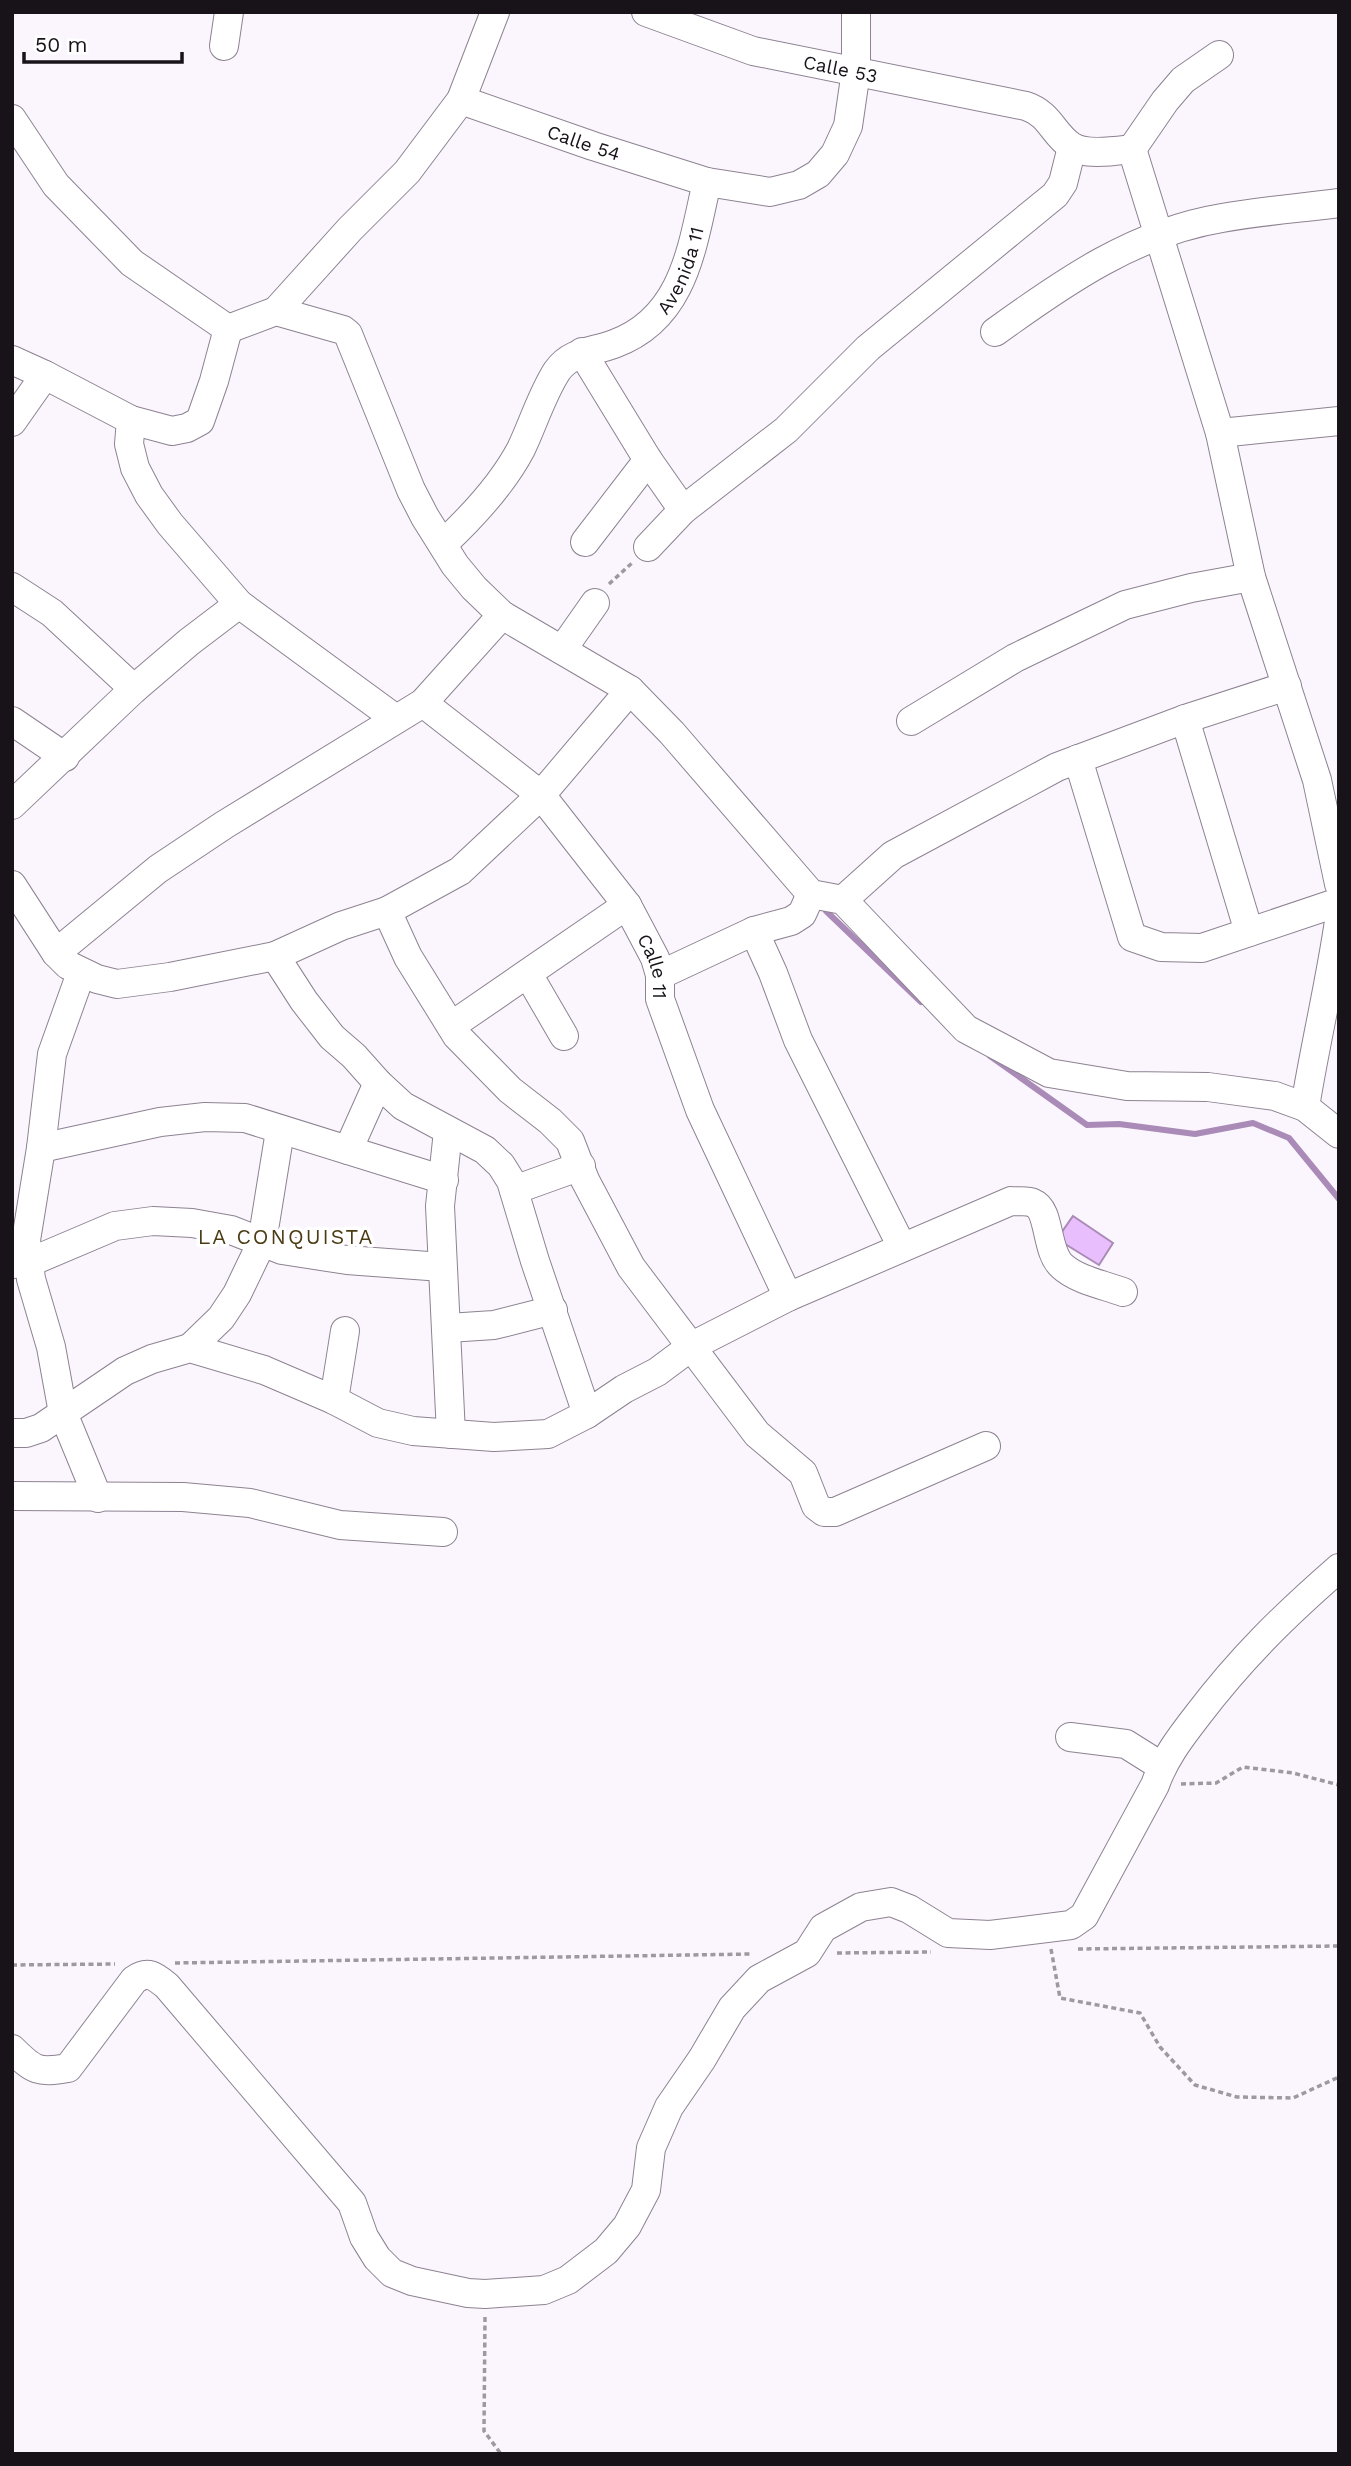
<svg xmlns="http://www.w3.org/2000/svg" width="1351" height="2466" font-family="'Work Sans',sans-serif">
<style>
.water{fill:#e9befc;stroke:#aa8bb8;stroke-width:2}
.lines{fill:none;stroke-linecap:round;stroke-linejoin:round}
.stream{stroke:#aa8bb8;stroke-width:6}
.minor-casing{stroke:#8d8292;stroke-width:30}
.path{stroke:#9d999f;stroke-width:3.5;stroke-dasharray:5 3.5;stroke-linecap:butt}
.minor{stroke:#fff;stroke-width:28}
.labels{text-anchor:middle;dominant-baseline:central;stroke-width:7;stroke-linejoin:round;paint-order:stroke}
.street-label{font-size:19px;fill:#171319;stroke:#fff}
.neighbourhood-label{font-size:21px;letter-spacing:2px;fill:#4b3c14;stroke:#fff}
</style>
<rect width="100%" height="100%" fill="#fbf6fd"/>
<path class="water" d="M 1073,1216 L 1113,1243 L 1099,1265 L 1057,1239 Z"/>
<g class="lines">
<path class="stream" d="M 826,911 L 921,1002
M 990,1056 L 1087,1125 L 1119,1124 L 1195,1134 L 1253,1123 L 1289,1138 L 1339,1199"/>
<defs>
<g id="minor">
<path id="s1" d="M 646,12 L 753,51 L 1026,106 C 1050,114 1053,134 1071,146 C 1085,156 1115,151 1132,149"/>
<path d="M 224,46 L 229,12"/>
<path id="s2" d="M 461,100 L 593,146 L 707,182 L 770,192 L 799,185 L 818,174 L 835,154 L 848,126 L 856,71 L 856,12"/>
<path d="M 12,119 L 56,185 L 132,263 L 228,329"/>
<path d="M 1132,149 L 1220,433 L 1251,577 L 1317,780 L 1339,884"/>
<path d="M 1132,149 L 1165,101 L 1183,80 L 1219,55"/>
<path d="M 276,311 L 350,229 L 407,172 L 461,100 L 495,12"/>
<path d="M 228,329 L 276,311 L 343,330 L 348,334 L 411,490 L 425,517 L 455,565 L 474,588 L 502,615 L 630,690 L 672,733 L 811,894 L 843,900 L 966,1029 L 1049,1073 L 1127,1086 L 1208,1087 L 1275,1096 L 1305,1107 L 1339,1134"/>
<path d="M 995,332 C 1064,282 1136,232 1222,218 C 1260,211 1300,208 1339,203"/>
<path d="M 582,352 L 648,460 L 683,510"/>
<path d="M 12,360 L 45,375 L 131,420 L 172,431 L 187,428 L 200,421 L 214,381 L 228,329"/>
<path d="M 131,420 L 129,444 L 135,468 L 149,495 L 170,524 L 239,604 L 396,719"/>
<path d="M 12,422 L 45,375"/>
<path d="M 1220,433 L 1339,421"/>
<path d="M 585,542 L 648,460"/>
<path id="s3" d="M 443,544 C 473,516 502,485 521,449 C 533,424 542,394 557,371 C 571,351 593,352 614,344 C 685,318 692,246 707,182"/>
<path d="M 648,547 L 683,510 L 786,430 L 868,348 L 1055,195 L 1063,183 L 1072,147"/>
<path d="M 12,587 L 52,613 L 134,689"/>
<path d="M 562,650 L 595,603"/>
<path id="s4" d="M 423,703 L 541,795 L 627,905 L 655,958 L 660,975 L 660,999 L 700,1110 L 788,1297"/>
<path d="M 1185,719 L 1249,932"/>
<path d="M 12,721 L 65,757"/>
<path d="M 911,721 L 1015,658 L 1125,605 L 1191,588 L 1251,577"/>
<path d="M 1078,759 L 1132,937 L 1161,947 L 1202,948 L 1339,902"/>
<path d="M 12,805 L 134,689 L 189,642 L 239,604"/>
<path d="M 12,885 L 56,953 L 68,965 L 97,979 L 117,984 L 170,977 L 275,956 L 341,926 L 387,911 L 460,871 L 541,795 L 630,690"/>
<path d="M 843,900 L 893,855 L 1057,767 L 1185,719 L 1287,686"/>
<path d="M 387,911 L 408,957 L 457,1036 L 510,1090 L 550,1121 L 570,1141 L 585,1180 L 631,1267 L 757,1434 L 803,1473 L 816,1506 L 824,1512 L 835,1512 L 986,1446"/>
<path d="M 754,931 L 773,973 L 798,1040 L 902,1247"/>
<path d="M 56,953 L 158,869 L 224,825 L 423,703 L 502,615"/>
<path d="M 81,973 L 52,1054 L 41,1148 L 26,1240 L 31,1279 L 51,1347 L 63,1413 L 98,1498"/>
<path d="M 528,974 L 564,1036"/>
<path d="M 660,975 L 754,931 L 791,921 L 802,914 L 811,894"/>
<path d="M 451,1026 L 627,905"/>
<path d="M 1305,1107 C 1315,1045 1330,983 1339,921"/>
<path d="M 448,1131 L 440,1206 L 451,1434"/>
<path d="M 41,1148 L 160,1122 L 205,1117 L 245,1118 L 444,1180"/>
<path d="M 348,1150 L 378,1083"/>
<path d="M 514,1190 L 581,1166"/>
<path d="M 12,1264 L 28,1263 L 115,1226 L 153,1221 L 192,1223 L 231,1230 L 282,1250 L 347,1260 L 442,1267"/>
<path d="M 448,1328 L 494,1325 L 553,1310"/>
<path d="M 190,1348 L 221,1318 L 237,1294 L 262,1242 L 280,1131"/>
<path d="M 334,1400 L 345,1331"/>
<path d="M 587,1414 L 624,1389 L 657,1372 L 692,1346 L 788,1297 L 1011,1201 C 1017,1202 1027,1200 1033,1203 C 1051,1210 1045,1251 1062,1266 C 1077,1280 1104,1285 1123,1292"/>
<path d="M 12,1433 L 26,1433 L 41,1428 L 125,1371 L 152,1359 L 190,1348 L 264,1370 L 334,1400 L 378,1423 L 413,1431 L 494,1437 L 548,1434 L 587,1414 L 535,1261 L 511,1181 L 501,1165 L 485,1150 L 403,1106 L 378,1083 L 354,1056 L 332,1037 L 304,1001 L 275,956"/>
<path d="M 12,1496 L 183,1497 L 250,1503 L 340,1525 L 443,1532"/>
<path d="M 1070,1737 L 1126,1744 L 1161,1766"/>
<path d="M 12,2049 C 34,2071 38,2073 68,2068 L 134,1980 C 148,1970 155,1976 167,1986 L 352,2203 L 364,2237 L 377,2258 L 392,2273 L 412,2281 L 468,2293 L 485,2294 L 544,2290 L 568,2280 L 606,2251 L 627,2226 L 646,2190 L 651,2148 L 669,2107 L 702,2059 L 732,2008 L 759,1979 L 807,1953 L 823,1928 L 861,1907 L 891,1902 L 909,1909 L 948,1933 L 990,1935 L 1071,1925 L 1084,1916 L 1155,1785 C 1164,1759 1180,1738 1197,1716 C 1241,1658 1284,1616 1339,1568"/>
</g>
</defs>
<use href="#minor" class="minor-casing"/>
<path class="path" d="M 609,584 L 632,563
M 1181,1784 L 1216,1783 L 1243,1767 L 1293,1773 L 1339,1785
M 1051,1949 L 1060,1998 L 1140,2013 L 1160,2047 L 1195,2085 L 1237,2097 L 1293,2098 L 1339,2077
M 1078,1949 L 1339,1946
M 837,1953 L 931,1952
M 175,1963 L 752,1954
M 12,1965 L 115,1964
M 485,2317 L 484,2431 L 501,2454"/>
<use href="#minor" class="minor"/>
</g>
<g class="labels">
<g class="street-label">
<text stroke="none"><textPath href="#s1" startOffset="203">Calle 53</textPath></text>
<text stroke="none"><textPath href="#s2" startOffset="130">Calle 54</textPath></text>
<text stroke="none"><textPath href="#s3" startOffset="378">Avenida 11</textPath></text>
<text stroke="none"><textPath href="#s4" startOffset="357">Calle 11</textPath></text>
</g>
<g class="neighbourhood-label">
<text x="286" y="1236">LA CONQUISTA</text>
</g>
</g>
<rect width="1351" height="2466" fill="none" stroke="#171319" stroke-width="28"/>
<path d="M24 52v10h158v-10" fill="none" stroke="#171319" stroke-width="3.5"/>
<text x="35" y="52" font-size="21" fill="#171319" stroke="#ffffff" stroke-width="5" paint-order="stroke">50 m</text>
</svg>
